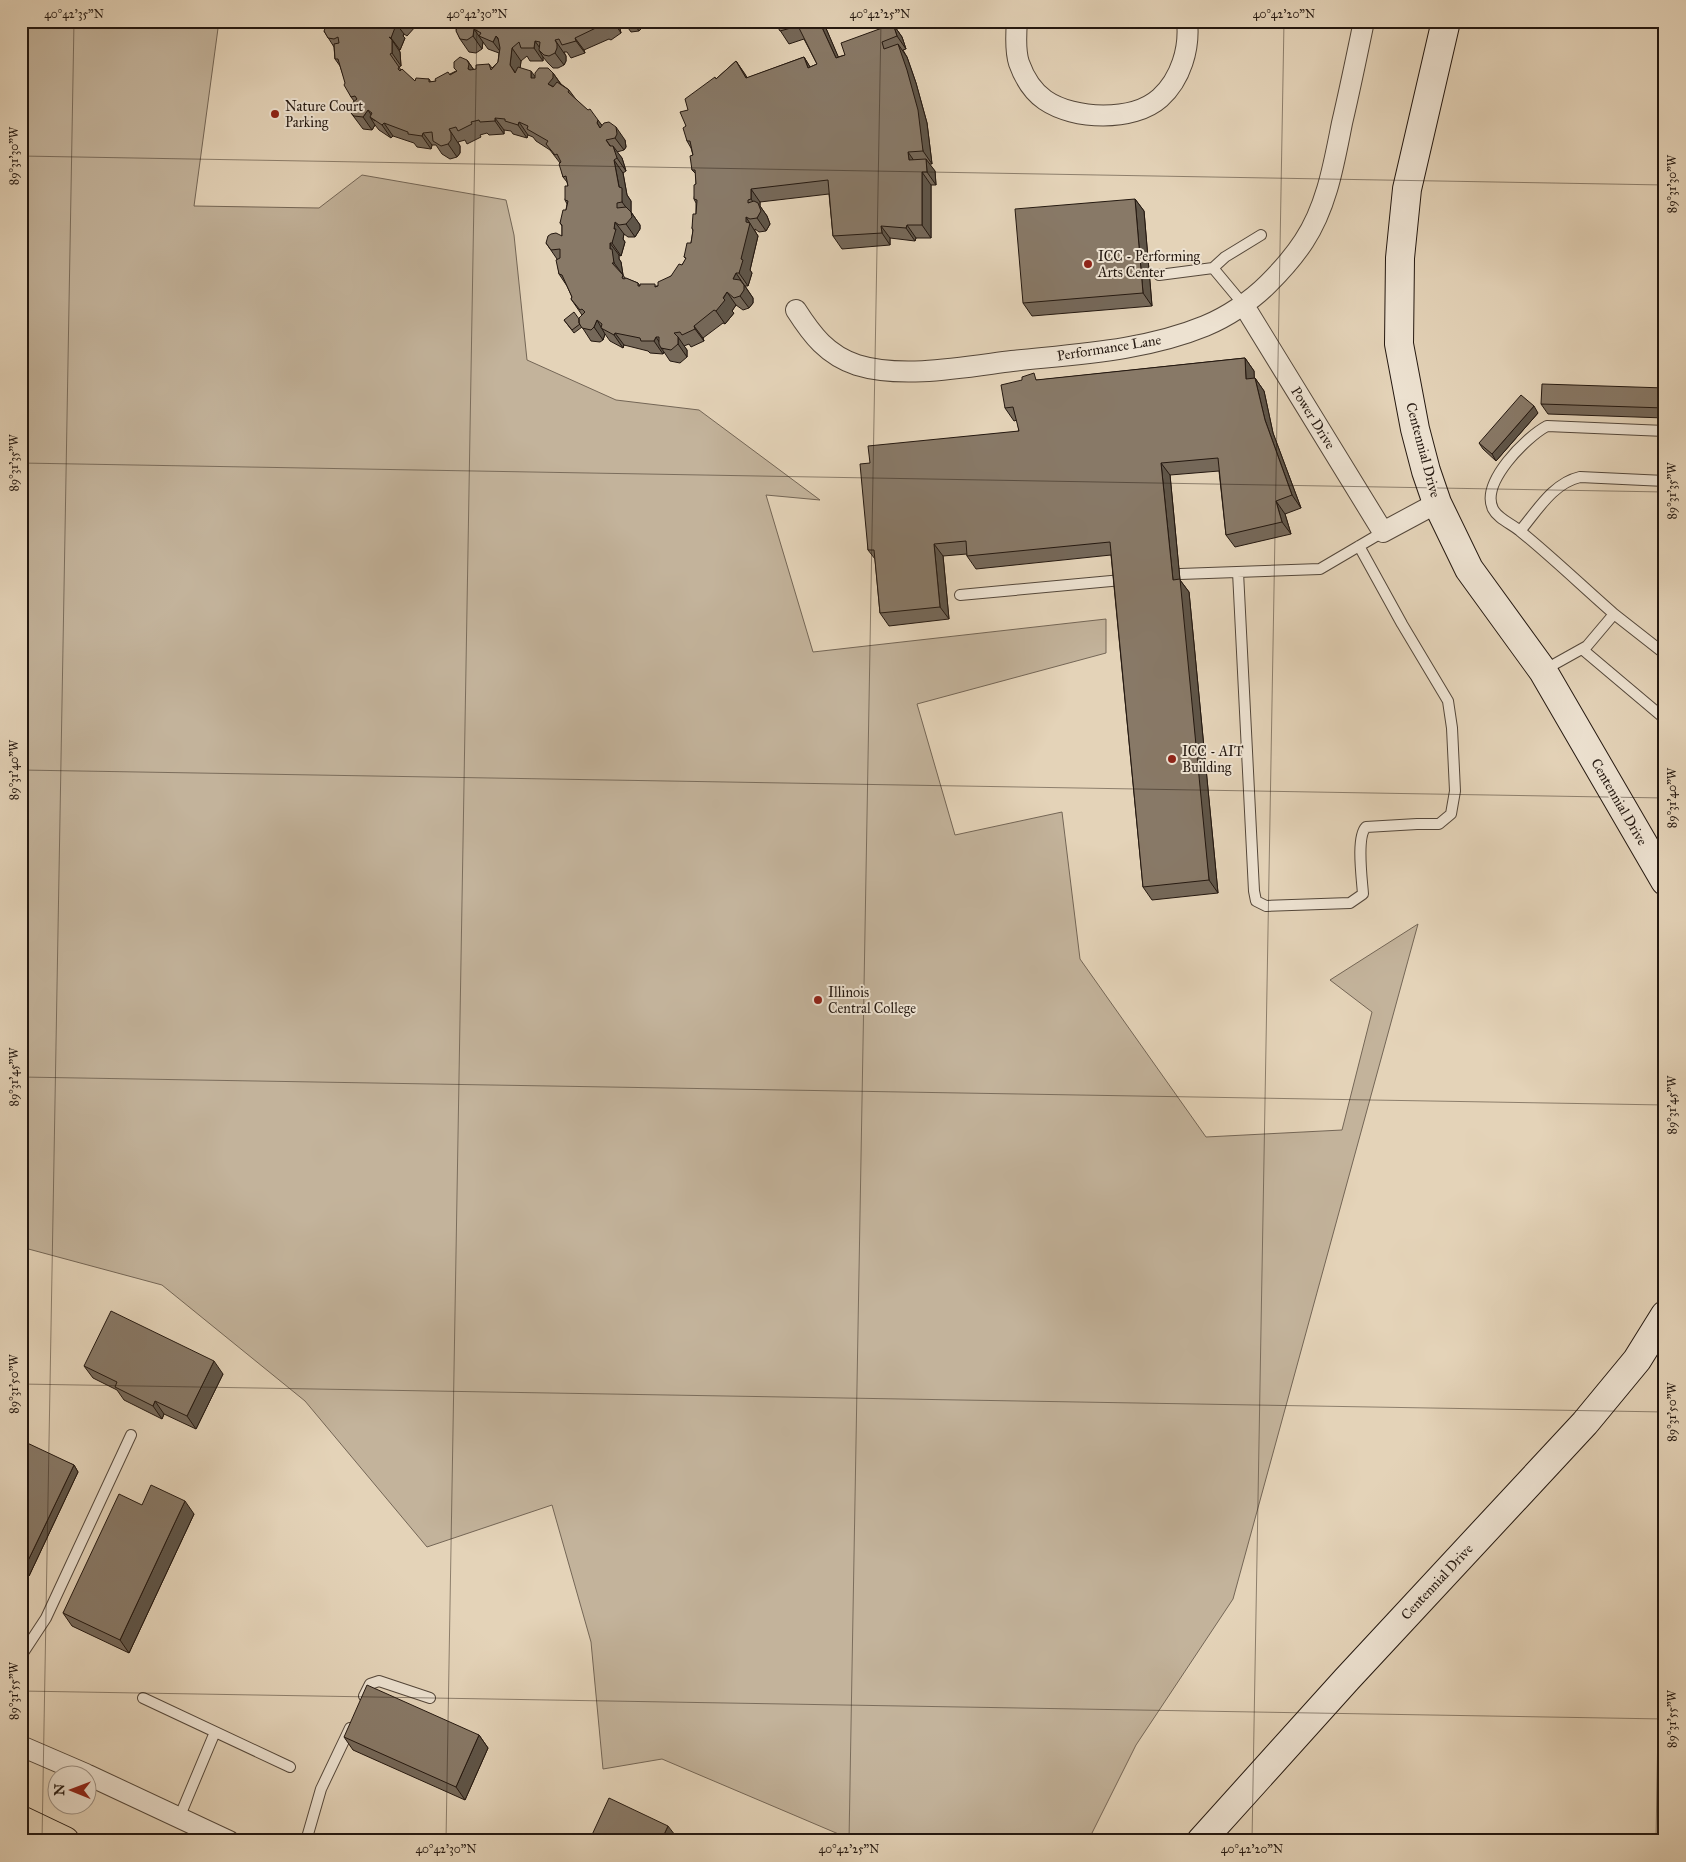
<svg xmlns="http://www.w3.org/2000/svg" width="1686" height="1862" font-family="'IM FELL Great Primer',serif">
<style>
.green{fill:#c3b39b;stroke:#746656}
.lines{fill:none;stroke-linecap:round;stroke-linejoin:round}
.service-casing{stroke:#54473a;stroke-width:12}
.minor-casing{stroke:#54473a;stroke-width:22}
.secondary-casing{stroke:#241810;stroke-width:30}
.trunk-casing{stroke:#241810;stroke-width:30}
.service{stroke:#ede2d1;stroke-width:10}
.minor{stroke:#ede2d1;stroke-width:20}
.secondary{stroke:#ede2d1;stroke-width:28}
.trunk{stroke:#e4d3b8;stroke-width:28}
.wall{fill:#756859;stroke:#241810}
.shaded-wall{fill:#5f5548;stroke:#241810}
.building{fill:#887967;stroke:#241810}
.ticks{fill:none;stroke:#241810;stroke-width:1;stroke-opacity:0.45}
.poi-dot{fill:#8f2418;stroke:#ede2d1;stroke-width:2}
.labels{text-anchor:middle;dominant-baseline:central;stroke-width:4;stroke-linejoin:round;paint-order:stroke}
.poi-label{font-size:14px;fill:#241810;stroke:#ede2d1;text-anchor:start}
.street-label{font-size:14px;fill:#241810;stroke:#ede2d1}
.neatline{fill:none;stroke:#241810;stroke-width:2}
.ticks-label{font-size:12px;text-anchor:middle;fill:#241810}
</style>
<rect width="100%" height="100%" fill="#e4d3b8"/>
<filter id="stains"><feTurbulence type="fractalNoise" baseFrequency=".004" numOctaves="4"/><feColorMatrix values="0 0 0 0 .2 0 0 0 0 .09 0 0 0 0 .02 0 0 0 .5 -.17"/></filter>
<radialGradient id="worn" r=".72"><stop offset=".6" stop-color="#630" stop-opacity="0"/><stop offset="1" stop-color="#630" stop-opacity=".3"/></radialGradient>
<path class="green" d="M 21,21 L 219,21 L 194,206 L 319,208 L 362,175 L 506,200 L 514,235 L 527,360 L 616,400 L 699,410 L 820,500 L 766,495 L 813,652 L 1106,619 L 1106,653 L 917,704 L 955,835 L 1062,812 L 1080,959 L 1206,1137 L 1342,1130 L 1372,1012 L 1330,980 L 1418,924 L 1233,1599 L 1136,1745 L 1088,1841 L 855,1841 L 662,1759 L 603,1769 L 591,1642 L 552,1505 L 427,1547 L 305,1401 L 162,1285 L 21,1247 Z"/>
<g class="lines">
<defs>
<path id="service" d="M 1159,275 L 1213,268
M 1243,304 L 1213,268 L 1225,257 L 1261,235
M 1520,531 C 1537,511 1553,483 1580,477 L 1665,481
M 1238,572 L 1254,891 L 1256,901 L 1266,906 L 1350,903 L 1363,894 C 1362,879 1356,837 1366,827 L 1417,824 L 1439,824 L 1451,814 L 1455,791 L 1452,728 L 1448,701 L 1402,624 L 1359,546
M 1180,574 L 1320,569 L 1383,532
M 960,595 L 1122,580
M 1614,614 L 1665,654
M 1582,649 L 1665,719
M 1544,670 L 1587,646 L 1614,614 C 1582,586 1552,557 1520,531 C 1512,524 1498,519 1493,509 C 1480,483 1526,437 1547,426 L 1665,431
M 21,1656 L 46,1618 L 131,1435
M 364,1696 L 370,1684 L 379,1681 L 430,1698
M 143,1698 L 290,1767
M 179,1818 L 215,1732
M 306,1841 L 321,1789 L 350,1728"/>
<path id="minor" d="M 1017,21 C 1016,34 1015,51 1019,63 C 1024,77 1032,91 1045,100 C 1074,120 1133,122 1160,98 C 1181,79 1190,48 1187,21
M 1243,304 L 1383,532 L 1437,503
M 796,310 C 812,335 827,355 857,365 C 902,379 965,367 1012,361 C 1077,354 1144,351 1205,326 C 1227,317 1251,301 1268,284 C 1280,272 1295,255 1304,241 C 1327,206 1334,163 1342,123 C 1350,89 1357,55 1364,21
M 21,1746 L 86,1774
M 88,1775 L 229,1841"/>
<path id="secondary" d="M 1446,21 L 1407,189 L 1400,258 L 1399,344 L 1415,429 L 1426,471 L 1437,503 L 1469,569 L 1543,671 L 1665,881
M 1201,1841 L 1347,1679 L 1585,1423 L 1637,1360 L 1665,1315"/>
<path id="trunk" d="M 21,1820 L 65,1841"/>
</defs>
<use href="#service" class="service-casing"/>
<use href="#minor" class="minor-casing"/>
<use href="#secondary" class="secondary-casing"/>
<use href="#trunk" class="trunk-casing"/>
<use href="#service" class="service"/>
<use href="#minor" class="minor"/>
<use href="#secondary" class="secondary"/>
<use href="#trunk" class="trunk"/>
</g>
<path class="wall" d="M 340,21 L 430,21 L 419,25 L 417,23 L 415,24 L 416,26 L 407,36 L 404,34 L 403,36 L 405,38 L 400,50 L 399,50 L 400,52 L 401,66 L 399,67 L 401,70 L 415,81 L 429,79 L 431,82 L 436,81 L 456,71 L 467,60 L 474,70 L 489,64 L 492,68 L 498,62 L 499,53 L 488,49 L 483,42 L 482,49 L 476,53 L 469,52 L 460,39 L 456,29 L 453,26 L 449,21 L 643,21 L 642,28 L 639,31 L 631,32 L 626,25 L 620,29 L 621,33 L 611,40 L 609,39 L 584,50 L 585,53 L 571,58 L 567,52 L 564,52 L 566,56 L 566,61 L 564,65 L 558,68 L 553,68 L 548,63 L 543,57 L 543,61 L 530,61 L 527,56 L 521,61 L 520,68 L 535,78 L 553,73 L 561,84 L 569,90 L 575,98 L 602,125 L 625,140 L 626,147 L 624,150 L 617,152 L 622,158 L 626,171 L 623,173 L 627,195 L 631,201 L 631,212 L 640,225 L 640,229 L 635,237 L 628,237 L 624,234 L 623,239 L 625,242 L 621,256 L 619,255 L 619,259 L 621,262 L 623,275 L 625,278 L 638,283 L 640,286 L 658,286 L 671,276 L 682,265 L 686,259 L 684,257 L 691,243 L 693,231 L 692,228 L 696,214 L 696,203 L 694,199 L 696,184 L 696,174 L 692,170 L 693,155 L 691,148 L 687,141 L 686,126 L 688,110 L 716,79 L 736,61 L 747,78 L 804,57 L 810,67 L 817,64 L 804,39 L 789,44 L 774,21 L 831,21 L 825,26 L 838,57 L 845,55 L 893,24 L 902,37 L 906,49 L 903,50 L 907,57 L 916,83 L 927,123 L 932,164 L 929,164 L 935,171 L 936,185 L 931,185 L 931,238 L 916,238 L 915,241 L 890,238 L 890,245 L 842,249 L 833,236 L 829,194 L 760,202 L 760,206 L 767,216 L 770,224 L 766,231 L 759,232 L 755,229 L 755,231 L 758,236 L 750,270 L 752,273 L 748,286 L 745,286 L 753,298 L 753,303 L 749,308 L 743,310 L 736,305 L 732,311 L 734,313 L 725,324 L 723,323 L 703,338 L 704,341 L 691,347 L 689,344 L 684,346 L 687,350 L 687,357 L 680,363 L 670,361 L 664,352 L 663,354 L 650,353 L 648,351 L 624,345 L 623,348 L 610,341 L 605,334 L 603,340 L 600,342 L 591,341 L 582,327 L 574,333 L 564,320 L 579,319 L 582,315 L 571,299 L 572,297 L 567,286 L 559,274 L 557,259 L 546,243 L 562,236 L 562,226 L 560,223 L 566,210 L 567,204 L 565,200 L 568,186 L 567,182 L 563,177 L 560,163 L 550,150 L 536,141 L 533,137 L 528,135 L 527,138 L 513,134 L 511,131 L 504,130 L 504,134 L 489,135 L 487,133 L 480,135 L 481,137 L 467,144 L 465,140 L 458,142 L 460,146 L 460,153 L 457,157 L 450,159 L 442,154 L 436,145 L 432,145 L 431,149 L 417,147 L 414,143 L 393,136 L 391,138 L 379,130 L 375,125 L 372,130 L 363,129 L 351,113 L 354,101 L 351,97 L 340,66 L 335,59 L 334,47 L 324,31 L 340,26 Z
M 436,21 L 449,21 L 448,23 Z
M 1135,199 L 1144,211 L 1152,306 L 1032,316 L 1023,303 Z
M 1245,358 L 1254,371 L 1254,378 L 1255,378 L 1264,391 L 1273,433 L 1301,508 L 1285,514 L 1291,534 L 1235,547 L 1226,535 L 1219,471 L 1170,475 L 1180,580 L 1189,592 L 1218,893 L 1152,900 L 1143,887 L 1111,555 L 976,569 L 967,556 L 967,554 L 943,556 L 949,619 L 889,626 L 880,613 L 875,559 L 868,550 L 870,463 L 1019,431 L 1017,420 L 1014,421 L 1005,408 L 1022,380 L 1039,380 Z
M 1665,388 L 1665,418 L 1548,414 L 1541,404 Z
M 1538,413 L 1496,461 L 1483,449 L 1479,443 Z
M 84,1366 L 223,1374 L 196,1429 L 164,1414 L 162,1419 L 124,1400 L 117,1390 L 93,1378 Z
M 21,1444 L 74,1465 L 78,1472 L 29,1576 L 21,1572 Z
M 142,1505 L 194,1514 L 129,1653 L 72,1626 L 63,1613 Z
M 479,1735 L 488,1748 L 465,1800 L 353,1750 L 344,1737 Z"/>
<path class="shaded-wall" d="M 613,21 L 614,21 L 620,29 L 621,33 Z
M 632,21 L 643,21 L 642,28 L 639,31 Z
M 819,21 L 822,21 L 825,26 L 844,70 L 836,58 Z
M 395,22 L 404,34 L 403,36 L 405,38 L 400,50 L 391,38 L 394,24 Z
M 893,24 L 902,37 L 906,49 L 897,36 Z
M 474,29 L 483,42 L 482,49 L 473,36 Z
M 496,36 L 505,49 L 502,54 L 493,42 Z
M 575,38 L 584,50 L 585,53 L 576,41 Z
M 392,40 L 400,52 L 401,66 L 392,53 Z
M 555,40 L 566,56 L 566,61 L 564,65 L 555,53 Z
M 535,41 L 544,54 L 539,50 L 543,57 L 543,61 L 534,48 Z
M 898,44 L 907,57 L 916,83 L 927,123 L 932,164 L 923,151 Z
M 512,48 L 521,61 L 519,78 L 524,85 L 510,65 Z
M 804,57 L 812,70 L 808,68 Z
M 467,60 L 476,73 L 468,69 Z
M 736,61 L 745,74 L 755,91 L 746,78 Z
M 531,71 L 540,83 L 531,78 Z
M 553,73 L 562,86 L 562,91 L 548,84 Z
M 368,110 L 375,121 L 370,117 L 375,125 L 372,130 L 363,117 Z
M 495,118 L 504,130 L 504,134 L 495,121 Z
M 598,120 L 607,132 L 605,136 L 597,123 Z
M 519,122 L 528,135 L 527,138 L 518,125 Z
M 384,123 L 393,136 L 391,138 L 382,125 Z
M 616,127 L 625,140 L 626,147 L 624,150 L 615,138 Z
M 449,129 L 460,146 L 460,153 L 457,157 L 448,144 Z
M 423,133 L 432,145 L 431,149 L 422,136 Z
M 606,140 L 615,152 L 613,146 L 622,158 L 626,171 L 617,158 Z
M 908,152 L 917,165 L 909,160 Z
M 926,159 L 935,171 L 936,185 L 927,172 Z
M 614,160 L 623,173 L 627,195 L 631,201 L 631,214 L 622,202 Z
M 922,172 L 931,185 L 931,238 L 922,225 Z
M 751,189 L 760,202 L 760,206 L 767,216 L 770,224 L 766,231 L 757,218 L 760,212 L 751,199 Z
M 1135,199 L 1144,211 L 1152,306 L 1143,293 Z
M 631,212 L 640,225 L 640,229 L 635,237 L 626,224 Z
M 746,217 L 758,236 L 750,270 L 752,273 L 748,286 L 739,273 Z
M 615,222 L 624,234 L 623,239 L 625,242 L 621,256 L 612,243 Z
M 907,225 L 916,238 L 915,241 L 906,228 Z
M 881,226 L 890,238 L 890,245 L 882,233 Z
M 610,243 L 619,255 L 619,259 L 621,262 L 623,275 L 614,263 L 610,249 Z
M 736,273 L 753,298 L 753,303 L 749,308 L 740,296 L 733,279 Z
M 727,292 L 736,305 L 732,311 L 734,313 L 725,324 L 716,311 Z
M 597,320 L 605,334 L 603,340 L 594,327 Z
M 694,326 L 703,338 L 704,341 L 695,329 Z
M 615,333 L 624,345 L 623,348 L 614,335 Z
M 656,337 L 664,349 L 661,348 L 664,352 L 663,354 L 654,341 Z
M 678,337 L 687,350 L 687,357 L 678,344 Z
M 1245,358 L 1254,371 L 1255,392 L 1246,379 Z
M 1255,378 L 1264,391 L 1273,433 L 1301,508 L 1292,495 L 1265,420 Z
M 1534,406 L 1538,413 L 1496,461 L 1492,454 Z
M 1161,463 L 1170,475 L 1180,580 L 1189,592 L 1218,893 L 1209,880 L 1173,580 Z
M 1276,501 L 1285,514 L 1291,534 L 1282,522 Z
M 934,544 L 943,556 L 949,619 L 940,607 Z
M 214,1361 L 223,1374 L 196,1429 L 187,1416 Z
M 155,1401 L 164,1414 L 162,1419 L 153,1406 Z
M 74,1465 L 78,1472 L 29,1576 L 24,1569 Z
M 185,1501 L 194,1514 L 129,1653 L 120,1640 Z
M 479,1735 L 488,1748 L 465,1800 L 456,1787 Z
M 668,1826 L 675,1835 L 673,1841 L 661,1841 Z"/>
<path class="building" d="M 341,21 L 399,21 L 398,23 L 395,22 L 394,24 L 396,25 L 391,38 L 389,37 L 392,40 L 392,53 L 390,54 L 399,67 L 398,69 L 400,71 L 402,69 L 415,81 L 416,78 L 429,79 L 429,82 L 436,81 L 435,79 L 448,72 L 450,75 L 457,71 L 454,68 L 454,62 L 460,57 L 467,60 L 469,64 L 468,69 L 470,70 L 476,69 L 476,65 L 489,64 L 491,70 L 498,62 L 500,48 L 498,38 L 496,36 L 493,42 L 479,36 L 481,33 L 474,29 L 473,36 L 467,40 L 460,39 L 456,31 L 457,26 L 462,22 L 461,21 L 611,21 L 602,28 L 600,26 L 575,38 L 576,41 L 562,45 L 559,39 L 555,40 L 557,44 L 557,48 L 555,53 L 549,56 L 544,55 L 539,50 L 540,42 L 535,41 L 534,48 L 521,48 L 519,42 L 512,48 L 510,65 L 515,73 L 518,67 L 531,71 L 531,78 L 535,78 L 535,73 L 539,68 L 548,68 L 553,73 L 553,78 L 548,84 L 553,87 L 557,82 L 569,90 L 568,92 L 588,110 L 590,109 L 598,120 L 597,123 L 600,128 L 604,123 L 609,122 L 616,127 L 617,134 L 615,138 L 606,140 L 610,146 L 613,146 L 617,158 L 614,160 L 619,187 L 622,188 L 622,202 L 617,203 L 617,208 L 626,207 L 631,212 L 632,217 L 626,224 L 619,225 L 615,222 L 614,229 L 616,229 L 612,243 L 610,243 L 610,249 L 612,249 L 614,263 L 612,263 L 623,275 L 622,278 L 624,279 L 626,278 L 638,283 L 638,286 L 640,286 L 640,284 L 655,284 L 655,287 L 658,286 L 658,282 L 671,276 L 679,264 L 682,265 L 686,258 L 684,257 L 687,243 L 691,243 L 693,230 L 692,228 L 693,214 L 696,214 L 697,200 L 694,199 L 694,185 L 696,184 L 695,170 L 692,170 L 690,156 L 693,155 L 690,141 L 687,141 L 683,128 L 686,126 L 680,112 L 688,110 L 685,99 L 715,77 L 716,79 L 736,61 L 746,78 L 804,57 L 808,68 L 817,64 L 798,26 L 780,31 L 774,21 L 819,21 L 836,58 L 845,55 L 841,43 L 893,24 L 897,36 L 882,42 L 884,49 L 898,44 L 907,70 L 918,110 L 923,151 L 908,152 L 909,160 L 926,159 L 927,172 L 922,172 L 922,225 L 907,225 L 906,228 L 881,226 L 882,233 L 833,236 L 828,180 L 751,189 L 751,199 L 748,200 L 748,203 L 754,201 L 758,203 L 761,211 L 757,218 L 750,219 L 746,217 L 746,222 L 750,223 L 741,259 L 743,260 L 739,273 L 736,273 L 733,279 L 740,280 L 744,285 L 744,290 L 740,296 L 734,298 L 727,292 L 723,298 L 725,300 L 716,311 L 714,310 L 694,326 L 695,329 L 682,335 L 680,332 L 674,333 L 678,337 L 678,344 L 671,350 L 661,348 L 659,344 L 659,337 L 656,337 L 654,341 L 641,341 L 640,338 L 615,333 L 614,335 L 601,328 L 602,324 L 597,320 L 594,327 L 591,330 L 582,328 L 579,323 L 579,318 L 585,312 L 582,309 L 580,310 L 571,299 L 572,297 L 562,275 L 559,274 L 556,260 L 560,258 L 560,249 L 551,250 L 546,243 L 548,236 L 551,234 L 556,233 L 562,236 L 562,225 L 560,223 L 563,210 L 566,210 L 568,201 L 565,200 L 565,186 L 568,186 L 566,176 L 563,177 L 559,164 L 561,162 L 557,154 L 555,155 L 546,144 L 548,141 L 527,129 L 528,126 L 519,122 L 518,125 L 505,121 L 505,119 L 495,118 L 495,121 L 480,122 L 479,120 L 471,122 L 472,124 L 458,131 L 456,127 L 449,129 L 451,133 L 451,140 L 448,144 L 441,146 L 433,141 L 432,132 L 423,133 L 422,136 L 408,134 L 408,132 L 384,123 L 382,125 L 370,117 L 372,113 L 368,110 L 363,117 L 354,116 L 351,113 L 350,107 L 352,103 L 357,99 L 355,96 L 351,97 L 344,85 L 345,83 L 338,59 L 335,59 L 334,44 L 339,43 L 338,37 L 334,39 L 328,38 L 324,31 L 326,26 L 331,23 L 337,23 L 340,26 Z
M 1135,199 L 1143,293 L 1023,303 L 1015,209 Z
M 574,312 L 579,319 L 579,323 L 580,324 L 572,330 L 564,320 Z
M 1245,358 L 1246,379 L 1255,378 L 1265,420 L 1292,495 L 1276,501 L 1282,522 L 1226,535 L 1218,458 L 1161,463 L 1173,580 L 1180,579 L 1209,880 L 1143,887 L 1110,542 L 967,556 L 966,541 L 934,544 L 940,607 L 880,613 L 874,550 L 868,550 L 860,464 L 870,463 L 868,446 L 1019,431 L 1013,407 L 1005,408 L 1001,385 L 1022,380 L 1022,377 L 1034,373 L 1036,380 Z
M 1542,384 L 1665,388 L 1665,408 L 1541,404 Z
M 1521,395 L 1534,406 L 1492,454 L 1479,443 Z
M 111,1311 L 214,1361 L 187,1416 L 155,1401 L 153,1406 L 115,1387 L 117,1382 L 84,1366 Z
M 23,1441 L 74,1465 L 24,1569 L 21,1568 L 21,1444 Z
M 151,1485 L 185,1501 L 120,1640 L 63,1613 L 119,1494 L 142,1505 Z
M 367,1685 L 479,1735 L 456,1787 L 344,1737 Z
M 609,1798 L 668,1826 L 661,1841 L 599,1841 L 591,1837 Z
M 760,1835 L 772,1841 L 758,1841 Z"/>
<path class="ticks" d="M 21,156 L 1665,185M 21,463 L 1665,492M 21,770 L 1665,798M 21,1077 L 1665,1105M 21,1384 L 1665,1412M 21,1691 L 1665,1719M 42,1841 L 74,21M 446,1841 L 477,21M 849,1841 L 881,21M 1252,1841 L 1284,21M 1656,1841 L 1665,1311"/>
<g class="poi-dot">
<circle cx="275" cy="114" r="5"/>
<circle cx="1088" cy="264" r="5"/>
<circle cx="1172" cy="759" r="5"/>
<circle cx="818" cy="1000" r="5"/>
</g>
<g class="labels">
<g class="poi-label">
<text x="285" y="106">Nature Court<tspan x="285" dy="16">Parking</tspan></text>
<text x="1098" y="256">ICC - Performing<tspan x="1098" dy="16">Arts Center</tspan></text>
<text x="1182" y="751">ICC - AIT<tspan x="1182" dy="16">Building</tspan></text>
<text x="828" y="992">Illinois<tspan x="828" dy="16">Central College</tspan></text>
</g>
<g class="street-label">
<text transform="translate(1109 348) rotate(-9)">Performance Lane</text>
<text transform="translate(1313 418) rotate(58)">Power Drive</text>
<text transform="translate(1423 450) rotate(75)">Centennial Drive</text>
<text transform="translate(1619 802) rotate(60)">Centennial Drive</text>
<text transform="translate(1437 1582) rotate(-47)">Centennial Drive</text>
</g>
</g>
<rect width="1686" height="1862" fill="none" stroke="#e4d3b8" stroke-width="55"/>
<g transform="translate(72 1790) rotate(271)"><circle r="24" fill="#ede2d1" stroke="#9d9184"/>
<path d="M0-4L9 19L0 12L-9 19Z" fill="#8f2418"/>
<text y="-8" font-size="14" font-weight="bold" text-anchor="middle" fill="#241810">N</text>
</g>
<rect x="28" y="28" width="1630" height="1806" class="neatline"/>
<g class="ticks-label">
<text x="74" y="18">40°42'35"N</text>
<text x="477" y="18">40°42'30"N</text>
<text x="880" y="18">40°42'25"N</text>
<text x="1284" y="18">40°42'20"N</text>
<text transform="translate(14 156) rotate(-90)" y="4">89°31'30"W</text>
<text transform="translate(1672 184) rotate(-90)" y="4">89°31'30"W</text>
<text transform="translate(14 463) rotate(-90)" y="4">89°31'35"W</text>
<text transform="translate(1672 491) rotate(-90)" y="4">89°31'35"W</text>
<text transform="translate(14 770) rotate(-90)" y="4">89°31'40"W</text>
<text transform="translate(1672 798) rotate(-90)" y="4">89°31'40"W</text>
<text transform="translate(14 1077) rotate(-90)" y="4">89°31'45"W</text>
<text transform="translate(1672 1105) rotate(-90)" y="4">89°31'45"W</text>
<text transform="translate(14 1384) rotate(-90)" y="4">89°31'50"W</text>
<text transform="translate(1672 1412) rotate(-90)" y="4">89°31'50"W</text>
<text transform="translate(14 1691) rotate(-90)" y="4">89°31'55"W</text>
<text transform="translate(1672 1719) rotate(-90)" y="4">89°31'55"W</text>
<text x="446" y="1853">40°42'30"N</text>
<text x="849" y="1853">40°42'25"N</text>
<text x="1252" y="1853">40°42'20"N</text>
</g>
<rect width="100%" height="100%" filter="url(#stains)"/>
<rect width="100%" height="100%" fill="url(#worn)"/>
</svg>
